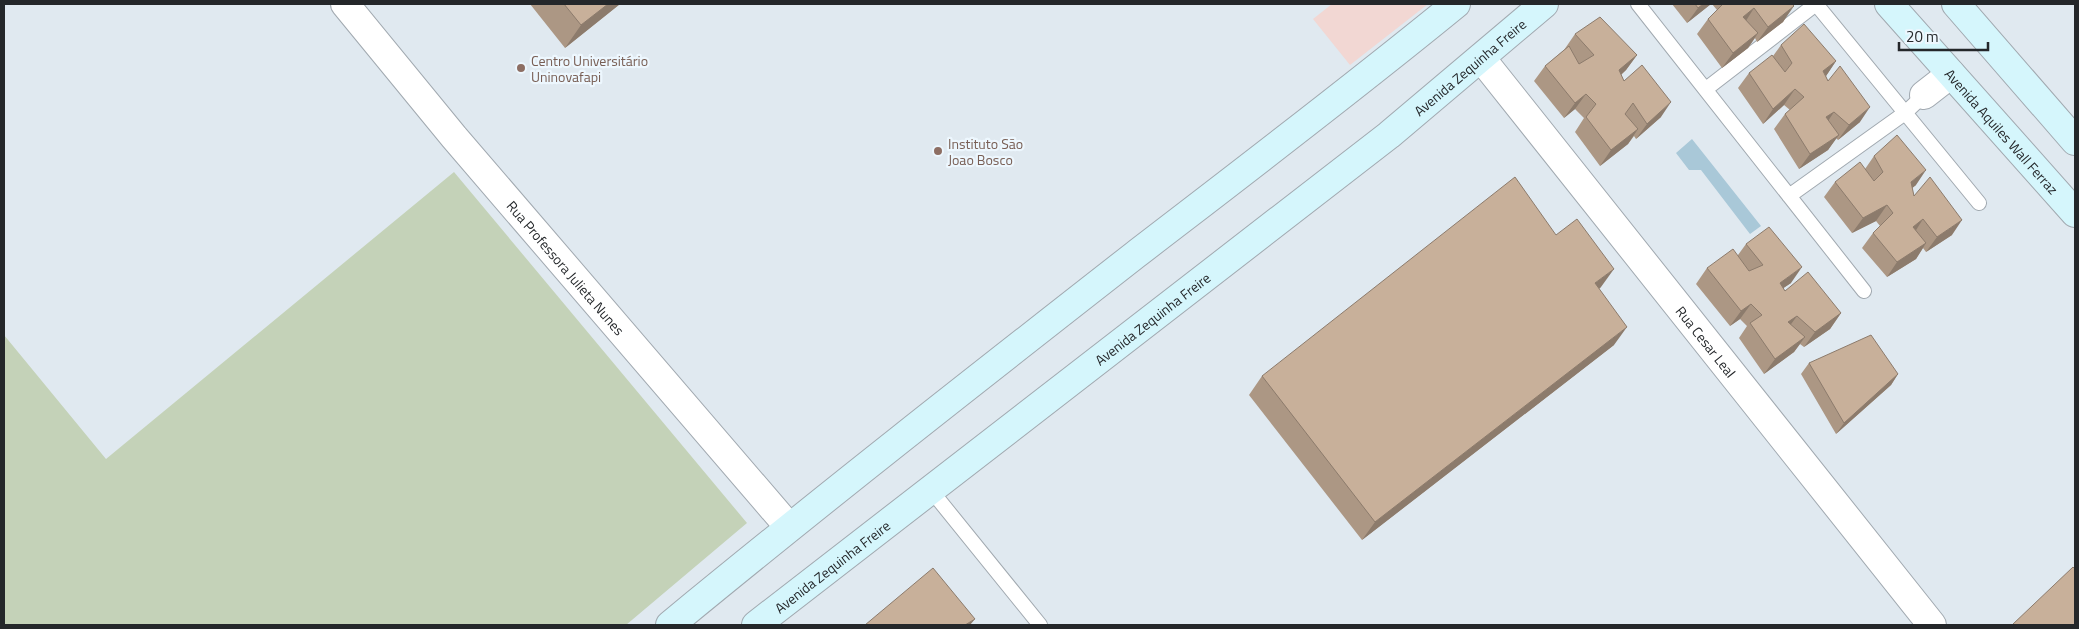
<svg xmlns="http://www.w3.org/2000/svg" width="2079" height="629" font-family="'Titillium Web',sans-serif">
<style>
.commercial{fill:#f2d7d3}
.green{fill:#c4d2b8}
.water{fill:#a9c8d8}
.lines{fill:none;stroke-linecap:round;stroke-linejoin:round}
.lane-casing{stroke:#a1a9b0;stroke-width:16}
.street-casing{stroke:#a1a9b0;stroke-width:30}
.secondary-casing{stroke:#a1a9b0;stroke-width:30}
.lane{stroke:#fff;stroke-width:14}
.street{stroke:#fff;stroke-width:28}
.secondary{stroke:#d5f6fc;stroke-width:28}
.wall{fill:#ac9784}
.shaded-wall{fill:#8c7b6c}
.building{fill:#c8b09a;stroke:#8c7b6c}
.education-dot{fill:#8d6e63;stroke:#edf7fe;stroke-width:2}
.labels{text-anchor:middle;dominant-baseline:central;stroke-width:4.5;stroke-linejoin:round;paint-order:stroke}
.education-label{font-size:14px;fill:#785e54;stroke:#edf7fe;text-anchor:start}
.street-label{font-size:14px;fill:#24272a;stroke:#edf7fe}
</style>
<rect width="100%" height="100%" fill="#e0e9f0"/>
<path class="commercial" d="M 1332,4 L 1428,4 L 1350,65 L 1313,19 Z"/>
<path class="green" d="M 454,172 L 747,523 L 626,625 L 4,625 L 4,335 L 106,459 Z"/>
<path class="water" d="M 1692,139 L 1761,226 L 1750,234 L 1701,170 L 1689,170 L 1676,153 Z"/>
<g class="lines">
<defs>
<path id="lane" d="M 1638,4 L 1864,291
M 1816,4 L 1979,203
M 1706,89 L 1816,4
M 1789,196 L 1905,113 L 1924,95
M 930,489 L 1040,625"/>
<g id="street">
<path id="s1" d="M 345,4 L 454,137 L 789,527"/>
<path id="s2" d="M 1481,58 L 1932,625"/>
<path d="M 1924,95 L 1951,74"/>
</g>
<g id="secondary">
<path id="s3" d="M 1889,4 L 2075,213"/>
<path d="M 1956,4 L 2075,141"/>
<path d="M 670,625 C 823,499 979,377 1135,255 C 1243,172 1351,90 1456,4"/>
<path id="s4" d="M 756,625 L 1389,135 L 1544,4"/>
</g>
</defs>
<use href="#lane" class="lane-casing"/>
<use href="#street" class="street-casing"/>
<use href="#secondary" class="secondary-casing"/>
<use href="#lane" class="lane"/>
<use href="#street" class="street"/>
<use href="#secondary" class="secondary"/>
</g>
<path class="wall" d="M 530,4 L 620,4 L 565,48 Z
M 1672,4 L 1711,4 L 1687,23 Z
M 1712,4 L 1792,4 L 1783,22 L 1757,42 L 1755,38 L 1748,48 L 1722,68 L 1697,34 L 1708,19 L 1717,10 Z
M 1575,34 L 1637,55 L 1626,70 L 1621,75 L 1624,81 L 1661,117 L 1636,139 L 1634,136 L 1628,144 L 1600,166 L 1575,132 L 1584,118 L 1575,109 L 1564,118 L 1534,81 L 1545,66 L 1564,50 Z
M 1781,45 L 1836,61 L 1826,76 L 1828,81 L 1860,122 L 1838,140 L 1836,138 L 1828,150 L 1799,169 L 1774,129 L 1785,114 L 1790,110 L 1784,105 L 1763,124 L 1738,88 L 1749,73 L 1773,56 Z
M 1874,156 L 1916,185 L 1912,188 L 1914,196 L 1952,235 L 1926,252 L 1923,248 L 1916,259 L 1887,277 L 1862,248 L 1873,233 L 1880,226 L 1876,221 L 1852,233 L 1824,197 L 1835,182 L 1865,169 Z
M 1556,235 L 1601,287 L 1599,289 L 1614,345 L 1362,540 L 1249,395 L 1262,376 Z
M 1746,244 L 1791,283 L 1783,288 L 1785,291 L 1841,313 L 1830,329 L 1804,347 L 1800,344 L 1794,352 L 1764,374 L 1739,338 L 1747,326 L 1740,319 L 1730,326 L 1696,284 L 1707,268 L 1738,255 Z
M 1809,363 L 1898,374 L 1891,385 L 1836,434 L 1801,374 Z"/>
<path class="shaded-wall" d="M 608,4 L 620,4 L 565,48 L 581,25 Z
M 1703,4 L 1711,4 L 1687,23 L 1698,8 Z
M 1794,6 L 1783,22 L 1757,42 L 1768,27 Z
M 1754,8 L 1744,24 L 1743,17 Z
M 1758,33 L 1748,48 L 1722,68 L 1733,53 Z
M 1637,55 L 1626,70 L 1608,86 L 1619,70 Z
M 1836,61 L 1826,76 L 1823,71 Z
M 1795,89 L 1784,105 L 1763,124 L 1773,109 Z
M 1586,94 L 1575,109 L 1564,118 L 1575,103 Z
M 1671,102 L 1661,117 L 1636,139 L 1647,124 Z
M 1870,107 L 1860,122 L 1838,140 L 1849,125 Z
M 1834,112 L 1824,127 L 1826,117 Z
M 1638,129 L 1628,144 L 1600,166 L 1611,150 Z
M 1839,135 L 1828,150 L 1799,169 L 1810,154 Z
M 1926,170 L 1916,185 L 1900,198 L 1911,182 Z
M 1887,205 L 1876,221 L 1852,233 L 1863,218 Z
M 1923,219 L 1913,235 L 1913,227 Z
M 1962,220 L 1952,235 L 1926,252 L 1937,237 Z
M 1926,243 L 1916,259 L 1887,277 L 1897,262 Z
M 1802,267 L 1791,283 L 1769,298 L 1780,283 Z
M 1614,269 L 1601,287 L 1582,302 L 1595,283 Z
M 1751,304 L 1740,319 L 1730,326 L 1741,311 Z
M 1841,313 L 1830,329 L 1804,347 L 1815,332 Z
M 1797,316 L 1786,331 L 1788,322 Z
M 1627,327 L 1614,345 L 1362,540 L 1375,522 Z
M 1805,337 L 1794,352 L 1764,374 L 1775,359 Z
M 1898,374 L 1891,385 L 1836,434 L 1844,423 Z
M 975,619 L 970,625 L 965,625 Z"/>
<path class="building" d="M 564,4 L 608,4 L 581,25 Z
M 1695,4 L 1703,4 L 1698,8 Z
M 1723,4 L 1792,4 L 1794,6 L 1768,27 L 1754,8 L 1743,17 L 1758,33 L 1733,53 L 1708,19 Z
M 1600,17 L 1637,55 L 1619,70 L 1624,81 L 1642,65 L 1671,102 L 1647,124 L 1633,103 L 1625,114 L 1638,129 L 1611,150 L 1586,117 L 1596,104 L 1586,94 L 1575,103 L 1545,66 L 1569,46 L 1579,64 L 1594,55 L 1575,34 Z
M 1804,24 L 1836,61 L 1823,71 L 1828,81 L 1840,66 L 1870,107 L 1849,125 L 1834,112 L 1826,117 L 1839,135 L 1810,154 L 1785,114 L 1804,97 L 1795,89 L 1773,109 L 1749,73 L 1772,55 L 1785,72 L 1792,63 L 1781,45 Z
M 1897,135 L 1926,170 L 1911,182 L 1914,196 L 1930,177 L 1962,220 L 1937,237 L 1923,219 L 1913,227 L 1926,243 L 1897,262 L 1873,233 L 1893,213 L 1887,205 L 1863,218 L 1835,182 L 1860,162 L 1874,181 L 1883,172 L 1874,156 Z
M 1515,177 L 1556,235 L 1577,219 L 1614,269 L 1595,283 L 1627,327 L 1375,522 L 1262,376 Z
M 1769,227 L 1802,267 L 1780,283 L 1785,291 L 1808,272 L 1841,313 L 1815,332 L 1797,316 L 1788,322 L 1805,337 L 1775,359 L 1750,323 L 1762,315 L 1751,304 L 1741,311 L 1707,268 L 1733,249 L 1749,271 L 1763,265 L 1746,244 Z
M 1871,335 L 1898,374 L 1844,423 L 1809,363 Z
M 2073,567 L 2075,569 L 2075,625 L 2012,625 Z
M 933,568 L 975,619 L 965,625 L 865,625 Z"/>
<g class="education-dot">
<circle cx="521" cy="68" r="5"/>
<circle cx="938" cy="151" r="5"/>
</g>
<g class="labels">
<g class="education-label">
<text x="531" y="60">Centro Universitário<tspan x="531" dy="16">Uninovafapi</tspan></text>
<text x="948" y="143">Instituto São<tspan x="948" dy="16">Joao Bosco</tspan></text>
</g>
<g class="street-label">
<text stroke="none"><textPath href="#s4" startOffset="906">Avenida Zequinha Freire</textPath></text>
<text stroke="none"><textPath href="#s3" startOffset="170">Avenida Aquiles Wall Ferraz</textPath></text>
<text stroke="none"><textPath href="#s1" startOffset="344">Rua Professora Julieta Nunes</textPath></text>
<text stroke="none"><textPath href="#s4" startOffset="501">Avenida Zequinha Freire</textPath></text>
<text stroke="none"><textPath href="#s2" startOffset="362">Rua Cesar Leal</textPath></text>
<text stroke="none"><textPath href="#s4" startOffset="96">Avenida Zequinha Freire</textPath></text>
</g>
</g>
<rect width="2079" height="629" fill="none" stroke="#24272a" stroke-width="10"/>
<path d="M1899 42v8h89v-8" fill="none" stroke="#24272a" stroke-width="2.5"/>
<text x="1906" y="42" font-size="15" fill="#24272a" stroke="#edf7fe" stroke-width="4" paint-order="stroke">20 m</text>
</svg>
